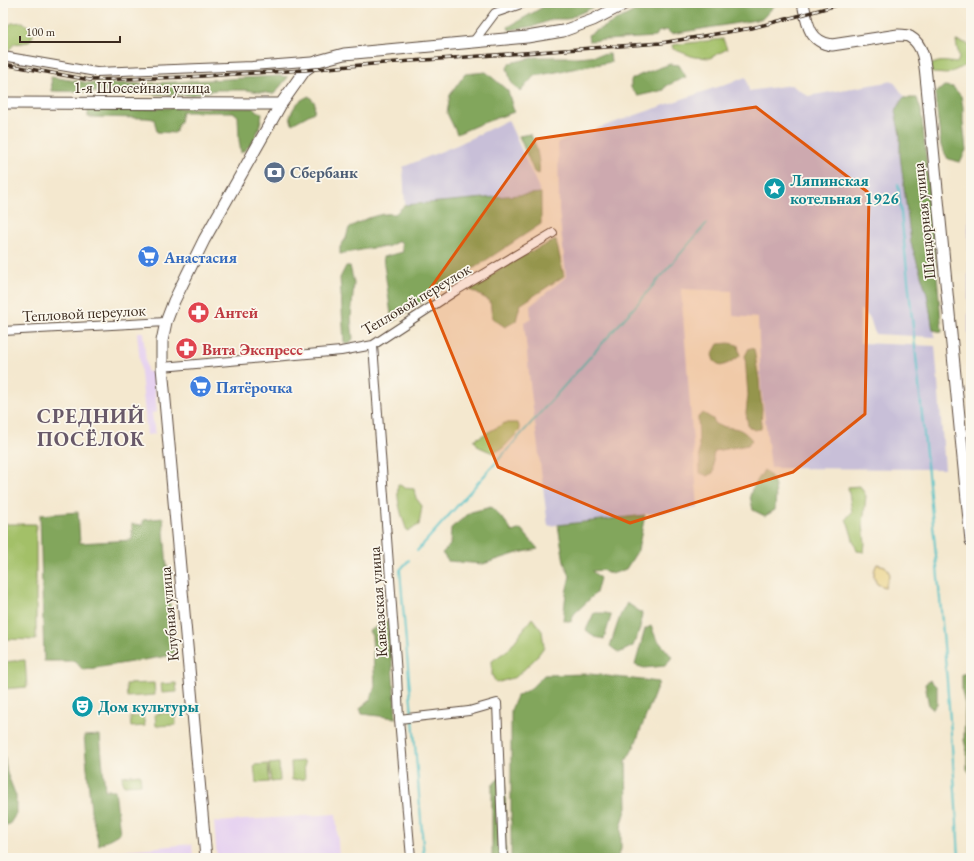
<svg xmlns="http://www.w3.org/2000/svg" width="974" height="861" font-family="'EB Garamond',serif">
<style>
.built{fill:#e6d2f0}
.industrial{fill:#c8bfd8}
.green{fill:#a3c067;stroke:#6f7542}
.forest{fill:#82a65c;stroke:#5e683d}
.sand{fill:#eeda9e;stroke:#94825e}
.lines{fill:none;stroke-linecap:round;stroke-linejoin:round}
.stream{stroke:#54c2c8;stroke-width:2}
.street-casing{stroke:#574639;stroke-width:10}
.secondary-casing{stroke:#574639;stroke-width:13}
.street{stroke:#fff;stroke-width:8}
.secondary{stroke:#fff;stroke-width:11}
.rail-casing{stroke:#3b2a1e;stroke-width:3.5}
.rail{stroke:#fbf7ec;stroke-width:2;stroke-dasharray:6;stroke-linecap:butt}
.marked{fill:#df570d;fill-opacity:0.2;stroke:#df570d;stroke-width:3;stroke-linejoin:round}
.labels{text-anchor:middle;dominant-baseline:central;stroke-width:3.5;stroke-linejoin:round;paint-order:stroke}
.street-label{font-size:16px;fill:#3b2a1e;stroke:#fbf7ec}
.service-label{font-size:16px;font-weight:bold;fill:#4e5e75;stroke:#fbf7ec;text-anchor:start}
.culture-label{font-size:16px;font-weight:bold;fill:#0d838f;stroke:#fbf7ec;text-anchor:start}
.shop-label{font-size:16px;font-weight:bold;fill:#366cbe;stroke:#fbf7ec;text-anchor:start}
.health-label{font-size:16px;font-weight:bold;fill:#be3a42;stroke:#fbf7ec;text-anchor:start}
.district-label{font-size:20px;font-weight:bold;letter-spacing:1px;fill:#685969;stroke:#fbf7ec}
</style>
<rect width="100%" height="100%" fill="#fbf7ec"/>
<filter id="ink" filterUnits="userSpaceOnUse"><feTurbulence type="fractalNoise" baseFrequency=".025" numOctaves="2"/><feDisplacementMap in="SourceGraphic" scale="8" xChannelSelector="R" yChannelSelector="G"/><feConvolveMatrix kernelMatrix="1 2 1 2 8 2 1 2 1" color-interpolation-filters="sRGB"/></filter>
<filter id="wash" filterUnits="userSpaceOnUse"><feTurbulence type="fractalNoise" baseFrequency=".012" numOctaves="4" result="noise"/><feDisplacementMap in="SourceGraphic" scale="16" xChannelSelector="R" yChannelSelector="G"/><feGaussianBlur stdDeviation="0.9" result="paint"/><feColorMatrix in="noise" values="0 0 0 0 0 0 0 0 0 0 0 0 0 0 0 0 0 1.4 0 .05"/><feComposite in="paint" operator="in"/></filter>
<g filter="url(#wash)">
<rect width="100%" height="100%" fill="#f4e8cf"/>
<path class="built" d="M 137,332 L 143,332 L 147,372 L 153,372 L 157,412 L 152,413 L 155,434 L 147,435 Z
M 336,814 L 339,858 L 217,858 L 214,822 Z
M 192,844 L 193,858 L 105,858 L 104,852 Z"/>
<path class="industrial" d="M 746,77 L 749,91 L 791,85 L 808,96 L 893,81 L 910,104 L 935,337 L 875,334 L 870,318 L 860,309 L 860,343 L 935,346 L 945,469 L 771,468 L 761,388 L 758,318 L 733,316 L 732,291 L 681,289 L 698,508 L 548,526 L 530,384 L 524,322 L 531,320 L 530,306 L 566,277 L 559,211 L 558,142 Z
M 508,120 L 541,193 L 405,205 L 403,167 L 457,145 Z
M 968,194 L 971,194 L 971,448 L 968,368 Z"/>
<path class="green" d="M 23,22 L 31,29 L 33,36 L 29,42 L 14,44 L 9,50 L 3,50 L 3,29 L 12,23 Z
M 723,39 L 727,49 L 710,58 L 694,57 L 673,49 L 672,45 Z
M 956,41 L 966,43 L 971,47 L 971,63 L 947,74 L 932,73 L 929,67 C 937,59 947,62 957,63 L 959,58 Z
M 505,423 L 518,423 L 520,430 L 503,448 L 493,453 L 479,447 L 474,440 Z
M 398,484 L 405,488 L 414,489 L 416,498 L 422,506 L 419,525 L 407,531 C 402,517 396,500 398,484 Z
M 860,486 L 866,496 L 863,524 L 865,543 L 864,552 L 857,551 C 852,540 851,529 846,519 L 852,512 L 848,487 Z
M 3,524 L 36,524 L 36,640 L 3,639 Z
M 532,618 L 542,631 L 544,647 L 535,659 L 516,677 L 496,683 L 492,675 L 492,661 L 509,649 Z
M 25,660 L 27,687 L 3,689 L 3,662 Z
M 154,683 L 155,695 L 127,697 L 126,684 Z
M 176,683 L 177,692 L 162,693 L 161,684 Z
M 175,713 L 176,725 L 156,726 L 155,714 Z
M 143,716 L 145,726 L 131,727 L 130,717 Z
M 304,761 L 305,779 L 292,780 L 291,762 Z
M 279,763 L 280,781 L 271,782 L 269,764 Z
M 268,764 L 269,782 L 256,783 L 254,765 Z
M 140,774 L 141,784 L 123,785 L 122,776 Z"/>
<path class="forest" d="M 545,3 L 603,3 L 567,19 L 553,19 L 535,26 L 509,30 L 508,27 L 543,7 Z
M 650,3 L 777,3 L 762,19 L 671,34 L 667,30 L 658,32 L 656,37 L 589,41 L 588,35 Z
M 610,54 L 611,62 L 534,76 L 520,92 L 511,82 L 507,68 L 510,63 L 536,57 L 577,57 Z
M 670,64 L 679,65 L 686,77 L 666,86 L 664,90 L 638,96 L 631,88 L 631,80 L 640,75 Z
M 486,72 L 508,91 L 514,112 L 480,124 L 457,134 L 447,113 L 450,95 L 465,74 Z
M 279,76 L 288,77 L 274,94 L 246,90 L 216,90 L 192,95 L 52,91 L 51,77 L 89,83 L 139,84 Z
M 944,86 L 953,87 L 961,96 L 963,107 L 963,122 L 966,150 L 960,162 L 948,159 L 941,146 L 935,94 Z
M 309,96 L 315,103 L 314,112 L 292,124 L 290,116 C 295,104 298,101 309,96 Z
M 903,98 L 917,98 L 921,110 L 929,184 L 942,332 L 933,330 L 927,294 L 911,243 L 900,155 L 900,135 L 895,111 Z
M 88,108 L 253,108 L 262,114 C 260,129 254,145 241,153 L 239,140 L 238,116 L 233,112 L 182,112 L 180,122 L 175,133 L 157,132 L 154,119 L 146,118 L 88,117 Z
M 530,134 C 536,141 541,165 539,174 L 534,172 L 519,136 Z
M 541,193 L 541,224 L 392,322 L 383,257 L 403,252 L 401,242 L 399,241 L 387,247 L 372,248 L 340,254 L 340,247 L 346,238 L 349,228 C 361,220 380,212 395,214 L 405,205 Z
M 556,240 L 564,276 L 520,305 L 516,321 L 505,327 L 492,318 L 490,301 L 469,289 L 513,260 Z
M 346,266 L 350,266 L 354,283 L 351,318 L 353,339 L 348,345 L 344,342 L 340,278 Z
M 729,343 L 738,345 L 740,356 L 729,363 L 721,366 L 714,361 L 712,355 L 718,344 Z
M 749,348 L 754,349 L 759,379 L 760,393 L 762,408 L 761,429 L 754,430 L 748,426 L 746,413 L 748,395 L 745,356 Z
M 703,413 L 713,419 L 715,424 C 733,431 738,423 752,440 L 748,445 L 715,451 L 713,456 L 714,472 L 708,476 L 700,473 L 698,417 Z
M 764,470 C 778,479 776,495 775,510 L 765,516 L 753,510 L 750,496 L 752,489 Z
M 491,507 L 505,521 L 512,532 L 521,529 L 538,549 L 518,553 L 483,564 L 448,561 L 442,553 L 450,545 L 451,528 L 471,512 Z
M 78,512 L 80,543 L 132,540 L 132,524 L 143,525 L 143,520 L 163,518 L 174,655 L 83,670 L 75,661 L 44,661 L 40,515 Z
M 645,515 L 638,550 L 626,569 L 612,574 L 603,570 L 592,571 L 600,578 L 596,593 L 574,614 L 571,622 L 563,620 L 566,593 L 570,576 L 564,562 L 558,525 Z
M 627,603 L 642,613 L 640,628 L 633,646 L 619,653 L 610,646 L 620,616 Z
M 594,613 L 606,613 L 611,616 L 604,639 L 595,637 L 586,630 Z
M 389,620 L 396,718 L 362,714 L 360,708 L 371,699 L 375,686 L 372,636 L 369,631 Z
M 651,626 L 656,638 L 672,657 L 665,666 L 644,668 L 635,665 L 645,629 Z
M 971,673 L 971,775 L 967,769 L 967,752 L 964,740 L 965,705 L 962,691 L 962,674 Z
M 590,674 L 659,682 L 634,747 L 626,761 L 627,807 L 621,827 L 621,849 L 618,858 L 511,858 L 511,710 L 517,696 L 531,688 L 544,675 Z
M 930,680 L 937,687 L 937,704 L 933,709 L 929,706 L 925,684 Z
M 100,735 L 105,790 L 115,790 L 120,833 L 99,845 L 91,811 L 84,736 Z
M 3,747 L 7,773 L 16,796 L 16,814 L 9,825 L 3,825 Z
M 505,775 L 506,858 L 492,858 L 492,786 L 497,780 Z"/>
<path class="sand" d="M 877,564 L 885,566 L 890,574 L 885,587 L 877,584 C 873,576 873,572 877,564 Z"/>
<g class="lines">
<path class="stream" d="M 898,184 C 921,408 947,633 959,858
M 417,551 L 632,310 L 706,224
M 409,560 L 400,570 L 412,715
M 413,719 L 424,858"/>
</g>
</g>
<g filter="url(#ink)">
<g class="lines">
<defs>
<path id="street" d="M 474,41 L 495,13 L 524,3
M 3,56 L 96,72 L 252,66 L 318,61
M 3,331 L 166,322
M 373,345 L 397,675 L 399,719 L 411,858
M 162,367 L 341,351 L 373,345 L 457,290 L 553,233
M 399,719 L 469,711 L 497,703 L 503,858"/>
<path id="secondary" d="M 803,3 C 807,23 809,42 832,45 L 898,35 C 902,35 907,35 910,37 C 926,46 925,71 927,86 L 971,541
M 3,103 L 281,104
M 206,858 L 162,367 L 162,341 L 166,322 L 174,301 L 204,240 L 281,104 L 305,70 L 318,61 L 344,54 L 527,37 L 563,31 L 593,20 L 626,3"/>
</defs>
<use href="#street" class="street-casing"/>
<use href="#secondary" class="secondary-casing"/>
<use href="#street" class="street"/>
<use href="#secondary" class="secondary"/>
<defs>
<path id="rail" d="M 3,64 L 90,80 L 187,77 L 305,70 L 384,63 L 661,43 L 752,28 L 794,17 L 844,3"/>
</defs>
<use href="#rail" class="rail-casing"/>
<use href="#rail" class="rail"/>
</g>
</g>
<path class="marked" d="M 756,107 L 869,193 L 865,414 L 793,472 L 630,523 L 498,467 L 427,293 L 536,139 Z"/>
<defs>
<symbol id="bank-disc" viewBox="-11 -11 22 22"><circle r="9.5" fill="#5c6f8a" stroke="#fbf7ec"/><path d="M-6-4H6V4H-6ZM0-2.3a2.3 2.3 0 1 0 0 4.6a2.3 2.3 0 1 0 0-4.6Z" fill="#fff"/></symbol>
<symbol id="sight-disc" viewBox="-11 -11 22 22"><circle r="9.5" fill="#0f9aa8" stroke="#fbf7ec"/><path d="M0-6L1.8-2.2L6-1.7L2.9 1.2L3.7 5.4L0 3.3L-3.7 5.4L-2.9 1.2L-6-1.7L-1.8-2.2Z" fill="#fff"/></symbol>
<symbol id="supermarket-disc" viewBox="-11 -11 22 22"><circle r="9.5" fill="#3f7fe0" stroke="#fbf7ec"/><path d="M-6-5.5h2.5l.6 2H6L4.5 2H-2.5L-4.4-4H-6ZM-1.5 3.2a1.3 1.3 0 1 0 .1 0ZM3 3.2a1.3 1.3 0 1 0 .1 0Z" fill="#fff"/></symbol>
<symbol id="pharmacy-disc" viewBox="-11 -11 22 22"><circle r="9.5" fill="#e0444e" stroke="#fbf7ec"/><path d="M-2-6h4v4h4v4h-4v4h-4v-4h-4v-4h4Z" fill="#fff"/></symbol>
<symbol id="theatre-disc" viewBox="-11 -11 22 22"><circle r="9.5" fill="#0f9aa8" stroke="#fbf7ec"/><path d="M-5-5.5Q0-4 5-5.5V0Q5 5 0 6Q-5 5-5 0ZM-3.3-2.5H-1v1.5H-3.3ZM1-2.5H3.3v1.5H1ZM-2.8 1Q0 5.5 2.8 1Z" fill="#fff"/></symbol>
</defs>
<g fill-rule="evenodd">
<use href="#bank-disc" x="262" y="160" width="25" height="25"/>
<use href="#sight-disc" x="762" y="176" width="25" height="25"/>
<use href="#supermarket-disc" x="136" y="244" width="25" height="25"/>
<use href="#pharmacy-disc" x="186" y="300" width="25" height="25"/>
<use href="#pharmacy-disc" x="174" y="336" width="25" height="25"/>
<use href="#supermarket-disc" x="188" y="374" width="25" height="25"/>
<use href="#theatre-disc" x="70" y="694" width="25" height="25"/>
</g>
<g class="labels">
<g class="street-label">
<text x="142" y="87">1-я Шоссейная улица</text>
<text transform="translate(924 221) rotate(-96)">Шандорная улица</text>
<text transform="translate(416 299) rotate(-31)">Тепловой переулок</text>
<text transform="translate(84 313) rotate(-3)">Тепловой переулок</text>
<text transform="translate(378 602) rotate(-94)">Кавказская улица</text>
<text transform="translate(169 614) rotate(-95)">Клубная улица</text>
</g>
<g class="service-label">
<text x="290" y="172">Сбербанк</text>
</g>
<g class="culture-label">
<text x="790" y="180">Ляпинская<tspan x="790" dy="18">котельная 1926</tspan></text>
<text x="98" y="706">Дом культуры</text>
</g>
<g class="shop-label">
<text x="164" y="257">Анастасия</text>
<text x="216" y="387">Пятёрочка</text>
</g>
<g class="health-label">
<text x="214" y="312">Антей</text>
<text x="202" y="349">Вита Экспресс</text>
</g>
<g class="district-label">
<text x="91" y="416">СРЕДНИЙ<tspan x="91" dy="23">ПОСЁЛОК</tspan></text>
</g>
</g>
<rect width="974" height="861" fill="none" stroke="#fbf7ec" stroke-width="16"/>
<path d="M20 36v6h100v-6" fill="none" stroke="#3b2a1e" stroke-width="2"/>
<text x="26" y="36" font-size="12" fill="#3b2a1e" stroke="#fbf7ec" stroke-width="3" paint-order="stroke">100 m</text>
</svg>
